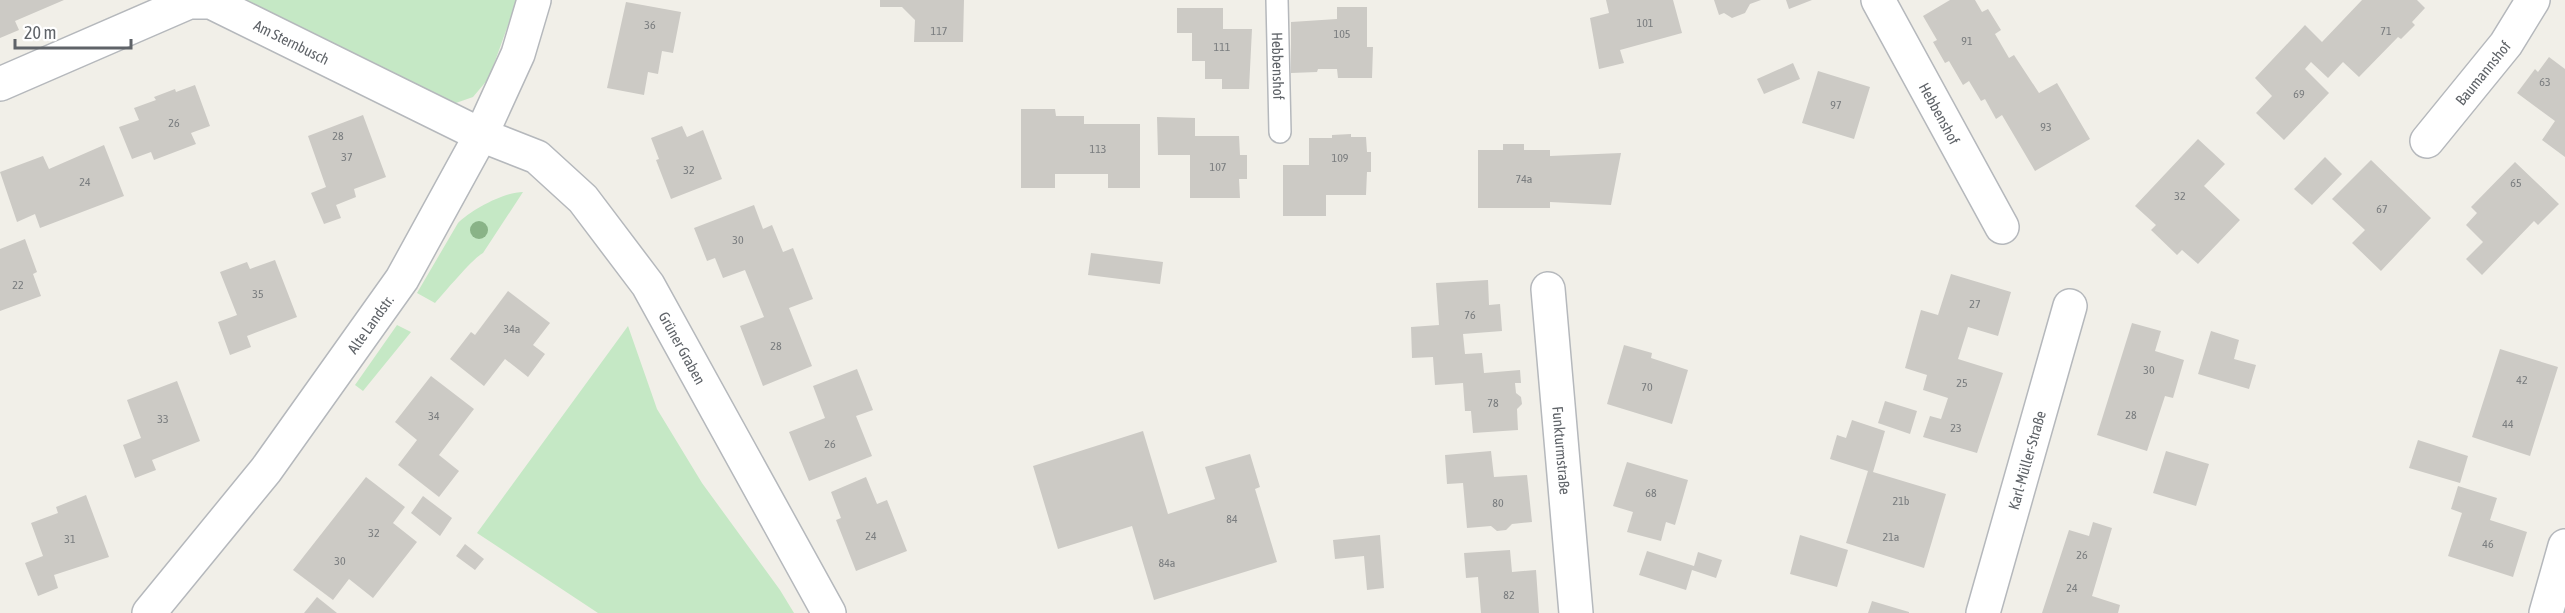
<svg xmlns="http://www.w3.org/2000/svg" width="2565" height="613" font-family="'Asap Condensed',sans-serif">
<style>
.green{fill:#c5e8c5}
.building{fill:#cccac5}
.lines{fill:none;stroke-linecap:round;stroke-linejoin:round}
.service-casing{stroke:#b5b8bc;stroke-width:24}
.minor-casing{stroke:#b5b8bc;stroke-width:36}
.tertiary-casing{stroke:#b5b8bc;stroke-width:36}
.service{stroke:#fff;stroke-width:21}
.minor{stroke:#fff;stroke-width:33}
.tertiary{stroke:#fff;stroke-width:33}
.tree{fill:#89b387}
.labels{text-anchor:middle;dominant-baseline:central;stroke-width:4.5;stroke-linejoin:round;paint-order:stroke}
.number-label{font-size:12px;fill:#7a7d7f}
.street-label{font-size:15px;fill:#5f6368;stroke:#fff}
</style>
<rect width="100%" height="100%" fill="#f1efe8"/>
<path class="green" d="M 245,0 L 517,0 L 489,78 L 473,97 L 453,104 L 268,15 Z
M 523,192 L 483,253 C 473,258 445,292 435,303 L 417,293 L 458,223 C 471,210 504,192 523,192 Z
M 397,325 L 411,332 L 363,391 L 355,385 Z
M 628,326 L 657,409 L 702,483 L 780,590 L 794,613 L 598,613 L 477,533 Z"/>
<path class="building" d="M 0,0 L 64,0 L 15,21 L 19,30 L 0,38 Z
M 880,0 L 964,0 L 963,42 L 914,42 L 915,20 L 902,7 L 880,7 Z
M 1606,0 L 1673,0 L 1682,33 L 1620,50 L 1624,63 L 1599,69 L 1590,18 L 1609,13 Z
M 1714,0 L 1761,0 L 1750,4 L 1745,13 L 1732,18 L 1724,13 L 1719,15 Z
M 1786,0 L 1812,0 L 1789,9 Z
M 1950,0 L 1975,0 L 1982,12 L 1988,9 L 2001,30 L 1995,34 L 2009,58 L 2014,55 L 2039,93 L 2057,83 L 2090,139 L 2035,171 L 2002,115 L 1996,119 L 1985,99 L 1981,101 L 1969,81 L 1963,85 L 1949,61 L 1945,63 L 1933,42 L 1937,40 L 1923,16 Z
M 2362,0 L 2417,0 L 2425,8 L 2412,22 L 2415,25 L 2401,39 L 2398,37 L 2359,77 L 2343,62 L 2328,78 L 2311,62 L 2305,69 L 2329,93 L 2284,140 L 2256,113 L 2272,96 L 2255,78 L 2305,25 L 2322,42 Z
M 626,2 L 681,12 L 673,53 L 662,51 L 658,74 L 648,72 L 644,95 L 607,88 Z
M 1337,7 L 1367,7 L 1367,47 L 1373,47 L 1372,78 L 1338,78 L 1337,69 L 1318,69 L 1317,72 L 1291,73 L 1291,22 L 1337,19 Z
M 1177,8 L 1223,8 L 1223,29 L 1252,29 L 1249,89 L 1222,89 L 1222,79 L 1205,79 L 1205,61 L 1192,61 L 1192,33 L 1177,33 Z
M 2549,57 L 2565,69 L 2565,157 L 2542,140 L 2555,121 L 2517,93 L 2535,69 L 2538,72 Z
M 1793,63 L 1800,79 L 1764,94 L 1757,79 Z
M 1818,71 L 1870,87 L 1854,139 L 1802,123 Z
M 195,85 L 210,126 L 191,133 L 196,144 L 154,160 L 151,152 L 132,159 L 119,127 L 139,120 L 134,108 L 156,100 L 154,97 L 175,89 L 176,92 Z
M 1021,109 L 1055,109 L 1056,116 L 1084,116 L 1084,124 L 1140,124 L 1140,188 L 1108,188 L 1108,174 L 1055,174 L 1055,188 L 1021,188 Z
M 363,115 L 386,177 L 354,189 L 356,197 L 336,205 L 341,218 L 324,224 L 311,193 L 326,187 L 308,136 Z
M 1157,117 L 1195,118 L 1195,136 L 1239,136 L 1240,155 L 1247,155 L 1247,179 L 1239,179 L 1240,198 L 1190,198 L 1190,155 L 1158,155 Z
M 682,126 L 687,137 L 703,130 L 722,179 L 671,199 L 656,160 L 659,159 L 651,138 Z
M 1351,134 L 1351,137 L 1366,137 L 1367,152 L 1371,152 L 1371,172 L 1367,172 L 1366,195 L 1326,195 L 1326,216 L 1283,216 L 1283,165 L 1309,165 L 1309,138 L 1332,138 L 1332,135 Z
M 2198,139 L 2225,164 L 2204,186 L 2240,220 L 2198,264 L 2182,250 L 2177,255 L 2151,230 L 2156,225 L 2135,206 Z
M 1503,144 L 1524,144 L 1524,150 L 1550,150 L 1550,156 L 1621,153 L 1611,205 L 1550,202 L 1550,208 L 1478,208 L 1478,150 L 1503,150 Z
M 104,145 L 124,196 L 40,228 L 35,214 L 17,222 L 0,172 L 43,156 L 49,169 Z
M 2325,157 L 2342,174 L 2312,205 L 2294,189 Z
M 2371,160 L 2431,218 L 2381,271 L 2352,243 L 2365,230 L 2332,199 Z
M 2515,162 L 2559,204 L 2538,225 L 2534,221 L 2482,275 L 2466,259 L 2483,242 L 2466,225 L 2477,213 L 2471,207 Z
M 754,205 L 763,229 L 772,225 L 783,252 L 793,248 L 813,299 L 789,308 L 812,366 L 763,386 L 740,326 L 764,317 L 745,270 L 723,278 L 715,258 L 707,261 L 694,228 Z
M 25,239 L 37,272 L 33,274 L 41,296 L 0,311 L 0,249 Z
M 1091,253 L 1163,262 L 1160,284 L 1088,275 Z
M 275,260 L 297,317 L 247,336 L 251,347 L 230,355 L 218,322 L 237,315 L 220,272 L 247,262 L 250,269 Z
M 1951,274 L 2011,292 L 1998,336 L 1968,327 L 1958,359 L 2003,373 L 1977,453 L 1923,437 L 1930,416 L 1941,419 L 1948,398 L 1923,390 L 1927,375 L 1905,368 L 1921,310 L 1938,315 Z
M 1488,280 L 1489,305 L 1500,304 L 1502,331 L 1463,334 L 1465,354 L 1482,353 L 1484,373 L 1520,370 L 1521,383 L 1515,383 L 1516,393 L 1521,397 L 1522,404 L 1517,409 L 1518,430 L 1473,433 L 1471,411 L 1465,411 L 1463,383 L 1435,385 L 1433,357 L 1412,358 L 1411,327 L 1439,325 L 1436,283 Z
M 508,291 L 550,323 L 533,345 L 545,354 L 528,377 L 505,359 L 484,386 L 450,359 L 471,332 L 475,335 Z
M 2132,323 L 2161,331 L 2155,351 L 2184,360 L 2173,398 L 2165,396 L 2147,451 L 2097,435 Z
M 2211,331 L 2239,340 L 2234,359 L 2256,365 L 2249,389 L 2198,374 Z
M 1624,345 L 1652,353 L 1651,358 L 1688,370 L 1672,424 L 1607,404 Z
M 2500,349 L 2558,367 L 2530,456 L 2472,437 Z
M 857,369 L 873,410 L 856,416 L 872,456 L 809,481 L 789,432 L 825,418 L 813,386 Z
M 431,376 L 474,409 L 439,455 L 459,471 L 439,497 L 398,465 L 417,440 L 395,422 Z
M 177,381 L 200,441 L 152,460 L 156,470 L 135,478 L 123,445 L 141,438 L 127,400 Z
M 1885,401 L 1917,411 L 1910,434 L 1878,423 Z
M 1852,420 L 1885,431 L 1873,472 L 1946,494 L 1924,568 L 1846,543 L 1868,471 L 1830,459 L 1837,435 L 1846,438 Z
M 1143,431 L 1168,514 L 1215,499 L 1205,467 L 1250,454 L 1260,487 L 1255,489 L 1277,562 L 1154,600 L 1132,526 L 1058,549 L 1033,466 Z
M 2418,440 L 2468,456 L 2460,483 L 2409,468 Z
M 1491,451 L 1494,477 L 1527,475 L 1532,522 L 1512,524 L 1506,530 L 1497,531 L 1491,526 L 1467,528 L 1463,483 L 1447,484 L 1445,455 Z
M 2166,451 L 2209,464 L 2196,506 L 2153,493 Z
M 1627,462 L 1688,480 L 1675,525 L 1666,522 L 1661,541 L 1627,532 L 1633,512 L 1613,506 Z
M 366,477 L 405,507 L 393,523 L 417,542 L 373,598 L 349,579 L 333,600 L 293,570 Z
M 866,477 L 877,504 L 887,500 L 907,551 L 856,571 L 836,520 L 841,518 L 831,492 Z
M 2458,486 L 2497,498 L 2490,520 L 2527,532 L 2513,577 L 2448,556 L 2462,513 L 2451,509 Z
M 86,495 L 109,557 L 54,575 L 58,588 L 38,596 L 25,563 L 43,556 L 31,523 L 58,513 L 56,507 Z
M 423,496 L 452,518 L 440,536 L 411,513 Z
M 2093,522 L 2112,528 L 2092,596 L 2120,605 L 2118,613 L 2042,613 L 2069,530 L 2089,536 Z
M 1380,535 L 1384,588 L 1367,590 L 1364,556 L 1335,559 L 1333,540 Z
M 1800,535 L 1848,550 L 1837,587 L 1790,574 Z
M 465,544 L 484,559 L 475,570 L 456,556 Z
M 1510,550 L 1512,572 L 1536,570 L 1539,613 L 1481,613 L 1478,577 L 1466,578 L 1464,553 Z
M 1647,551 L 1694,566 L 1698,552 L 1722,560 L 1716,578 L 1692,570 L 1686,590 L 1639,575 Z
M 317,597 L 337,613 L 304,613 Z
M 1872,601 L 1909,612 L 1909,613 L 1868,613 Z"/>
<g class="lines">
<defs>
<g id="service">
<path id="s1" d="M 1277,0 L 1280,132"/>
</g>
<g id="minor">
<path id="s2" d="M 1878,0 L 2002,227"/>
<path id="s3" d="M 0,84 L 189,2 L 211,2 L 481,135 L 537,157 L 583,199 L 648,285 L 829,613"/>
<path id="s4" d="M 2427,141 L 2506,44 L 2533,0"/>
<path id="s5" d="M 1548,289 L 1576,613"/>
<path id="s6" d="M 1983,613 L 2070,306"/>
<path d="M 2546,613 L 2565,546"/>
</g>
<g id="tertiary">
<path id="s7" d="M 149,613 L 266,470 L 402,279 L 481,135 L 518,54 L 534,0"/>
</g>
</defs>
<use href="#service" class="service-casing"/>
<use href="#minor" class="minor-casing"/>
<use href="#tertiary" class="tertiary-casing"/>
<use href="#service" class="service"/>
<use href="#minor" class="minor"/>
<use href="#tertiary" class="tertiary"/>
</g>
<circle class="tree" cx="479" cy="230" r="9"/>
<g class="labels">
<g class="number-label">
<text x="1645" y="23">101</text>
<text x="650" y="25">36</text>
<text x="939" y="31">117</text>
<text x="2386" y="31">71</text>
<text x="1342" y="34">105</text>
<text x="1967" y="41">91</text>
<text x="1222" y="47">111</text>
<text x="2545" y="82">63</text>
<text x="2299" y="94">69</text>
<text x="1836" y="105">97</text>
<text x="174" y="123">26</text>
<text x="2046" y="127">93</text>
<text x="338" y="136">28</text>
<text x="1098" y="149">113</text>
<text x="347" y="157">37</text>
<text x="1340" y="158">109</text>
<text x="1218" y="167">107</text>
<text x="689" y="170">32</text>
<text x="1524" y="179">74a</text>
<text x="85" y="182">24</text>
<text x="2516" y="183">65</text>
<text x="2180" y="196">32</text>
<text x="2382" y="209">67</text>
<text x="738" y="240">30</text>
<text x="18" y="285">22</text>
<text x="258" y="294">35</text>
<text x="1975" y="304">27</text>
<text x="1470" y="315">76</text>
<text x="512" y="329">34a</text>
<text x="776" y="346">28</text>
<text x="2149" y="370">30</text>
<text x="2522" y="380">42</text>
<text x="1962" y="383">25</text>
<text x="1647" y="387">70</text>
<text x="1493" y="403">78</text>
<text x="2131" y="415">28</text>
<text x="434" y="416">34</text>
<text x="163" y="419">33</text>
<text x="2508" y="424">44</text>
<text x="1956" y="428">23</text>
<text x="830" y="444">26</text>
<text x="1651" y="493">68</text>
<text x="1901" y="501">21b</text>
<text x="1498" y="503">80</text>
<text x="1232" y="519">84</text>
<text x="374" y="533">32</text>
<text x="871" y="536">24</text>
<text x="1891" y="537">21a</text>
<text x="70" y="539">31</text>
<text x="2488" y="544">46</text>
<text x="2082" y="555">26</text>
<text x="340" y="561">30</text>
<text x="1167" y="563">84a</text>
<text x="2072" y="588">24</text>
<text x="1509" y="595">82</text>
</g>
<g class="street-label">
<text stroke="none"><textPath href="#s3" startOffset="318">Am Sternbusch</textPath></text>
<text stroke="none"><textPath href="#s1" startOffset="66">Hebbenshof</textPath></text>
<text stroke="none"><textPath href="#s4" startOffset="88">Baumannshof</textPath></text>
<text stroke="none"><textPath href="#s2" startOffset="129">Hebbenshof</textPath></text>
<text stroke="none"><textPath href="#s7" startOffset="364">Alte Landstr.</textPath></text>
<text stroke="none"><textPath href="#s3" startOffset="831">Grüner Graben</textPath></text>
<text stroke="none"><textPath href="#s5" startOffset="162">Funkturmstraße</textPath></text>
<text stroke="none"><textPath href="#s6" startOffset="159">Karl-Müller-Straße</textPath></text>
</g>
</g>
<path d="M15 39v9h116v-9" fill="none" stroke="#5f6368" stroke-width="3"/>
<text x="24" y="39" font-size="18" fill="#5f6368" stroke="#ffffff" stroke-width="4.5" paint-order="stroke">20 m</text>
</svg>
